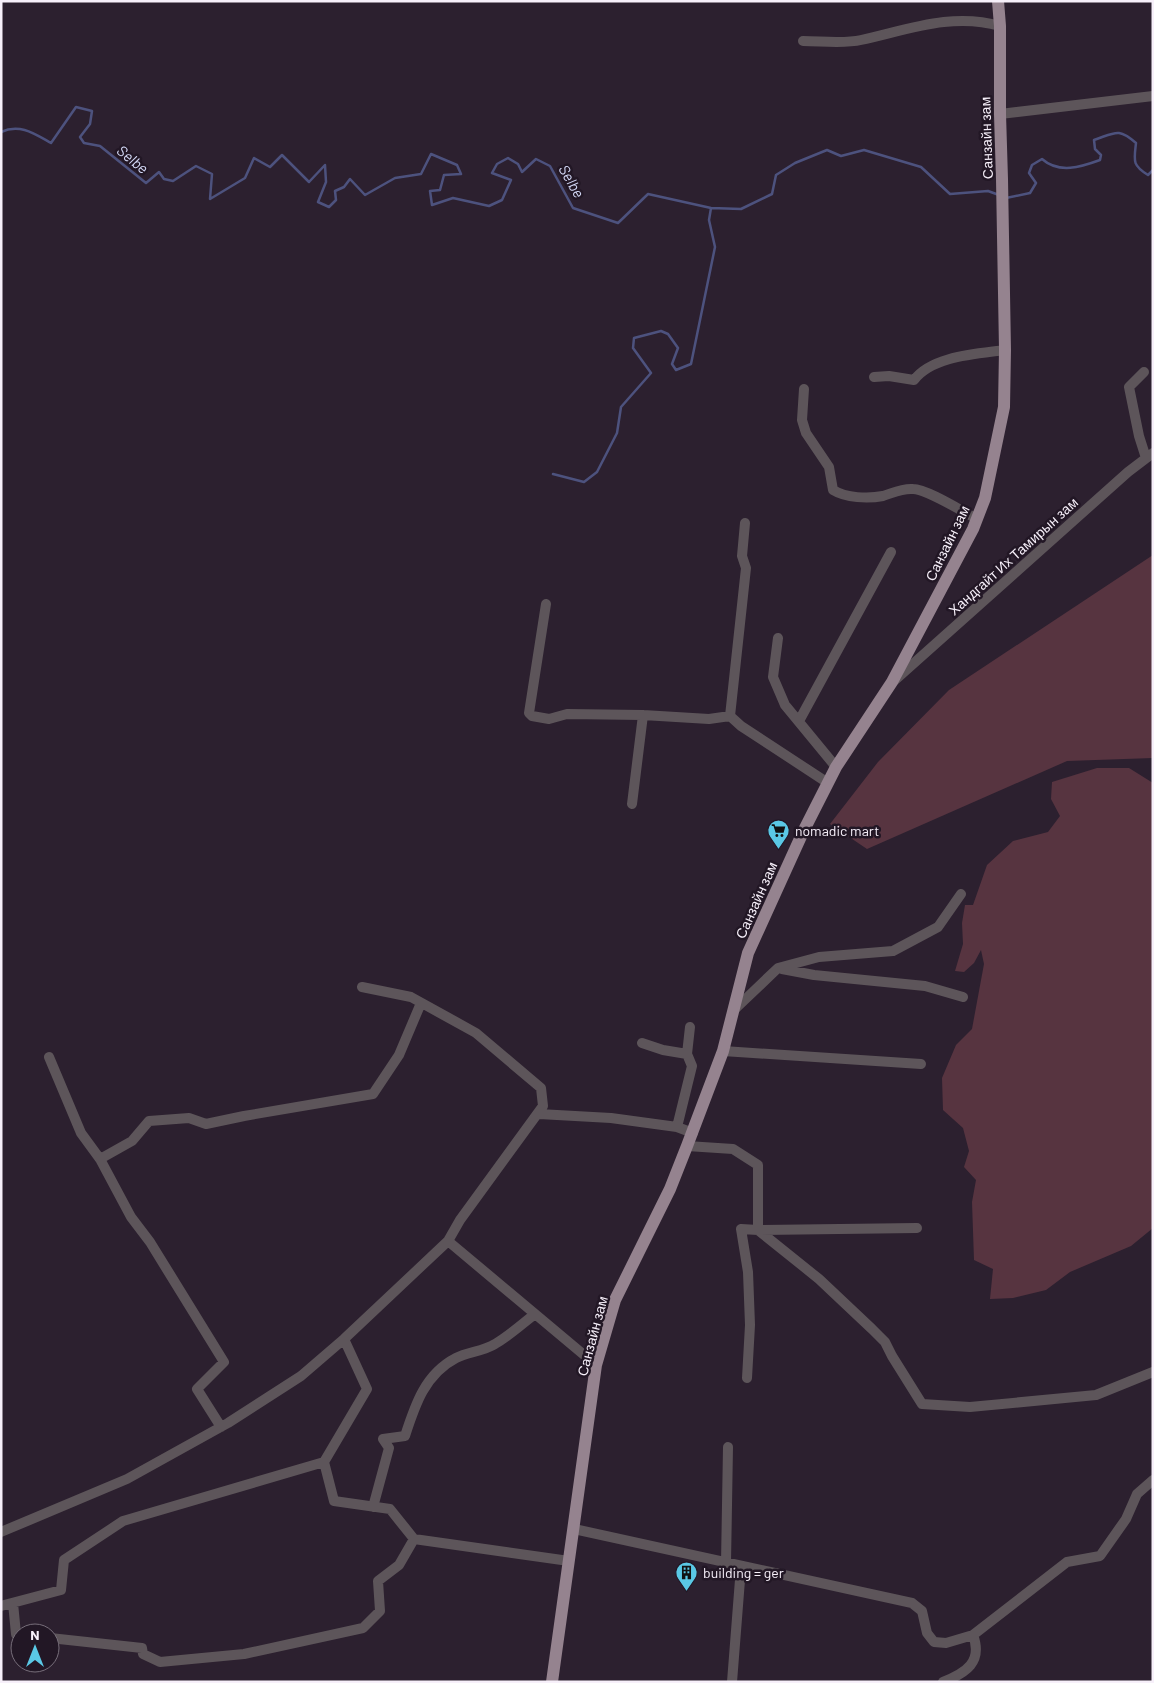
<svg xmlns="http://www.w3.org/2000/svg" width="1154" height="1683" font-family="Barlow,sans-serif">
<style>
.green{fill:#573440}
.lines{fill:none;stroke-linecap:round;stroke-linejoin:round}
.stream{stroke:#4d527e;stroke-width:2.5}
.minor{stroke:#5d555a;stroke-width:10}
.major{stroke:#95838f;stroke-width:12}
.labels{text-anchor:middle;dominant-baseline:central;stroke-width:5;stroke-linejoin:round;paint-order:stroke}
.street-label{font-size:14px;fill:#f7f0fa;stroke:#221725}
.poi-label{font-size:14px;fill:#f7f0fa;stroke:#221725;text-anchor:start}
.water-label{font-size:15px;font-style:italic;fill:#d4d9f7;stroke:#221725}
</style>
<rect width="100%" height="100%" fill="#2c202f"/>
<path class="green" d="M 1153,555 L 1153,758 L 1067,761 L 867,849 L 830,824 L 878,762 L 949,690 Z
M 1097,768 L 1129,768 L 1153,783 L 1153,1228 L 1131,1246 L 1070,1272 L 1046,1290 L 1013,1298 L 990,1299 L 993,1269 L 974,1260 L 972,1202 L 976,1180 L 964,1167 L 969,1151 L 963,1128 L 943,1110 L 942,1078 L 956,1045 L 972,1029 L 984,964 L 981,950 L 974,963 L 964,972 L 955,971 L 963,944 L 962,923 L 965,905 L 973,905 L 987,865 L 1013,841 L 1048,832 L 1060,816 L 1051,799 L 1052,782 Z"/>
<g class="lines">
<path class="stream" d="M 1,132 C 20,123 35,134 51,143 L 76,107 L 92,111 L 90,124 L 80,137 L 84,143 L 100,146 L 146,183 L 159,172 L 164,179 L 173,181 L 196,166 L 212,174 L 210,199 L 245,178 L 254,158 L 270,167 L 282,155 L 309,182 L 325,165 L 326,182 L 318,202 L 329,207 L 336,200 L 335,191 L 344,187 L 350,179 L 365,195 L 395,178 L 421,174 L 431,154 L 457,165 L 461,174 L 444,175 L 440,190 L 430,191 L 432,205 L 453,198 L 489,206 L 502,200 L 511,180 L 492,173 L 497,164 L 508,158 L 518,164 L 522,172 L 536,159 L 550,166 L 573,208 L 618,223 L 648,194 L 711,208 L 741,209 L 772,194 L 776,175 L 795,163 L 827,150 L 841,156 L 864,150 L 921,167 L 950,194 L 988,191 L 999,195
M 1006,198 L 1030,193 L 1036,183 L 1029,173 L 1032,165 L 1042,159 C 1059,174 1081,167 1100,160 L 1101,155 L 1095,149 L 1094,140 C 1115,133 1118,127 1136,143 C 1134,161 1132,165 1148,175 L 1153,170
M 553,474 L 584,482 L 597,472 L 617,433 L 621,407 L 651,373 L 633,348 L 634,338 L 661,331 L 668,334 L 678,348 L 672,364 L 676,370 L 691,364 L 715,247 L 709,220 L 711,208"/>
<path class="minor" d="M 803,41 C 821,41 844,44 861,40 C 907,30 952,12 1000,26
M 1000,114 L 1153,96
M 1144,372 L 1129,387 L 1139,436 L 1146,458
M 874,377 L 889,376 L 914,380 C 932,356 976,354 1005,350
M 804,389 L 802,420 L 806,433 L 829,467 L 833,490 C 846,498 868,499 883,496 C 893,493 902,488 913,489 C 927,489 963,512 977,519
M 546,604 L 529,713 L 532,716 L 549,719 L 567,714 L 643,715 L 709,719 L 730,716 L 741,726 L 828,783
M 778,638 L 773,677 L 785,705 L 836,767
M 895,680 L 1128,472 L 1153,453
M 730,716 L 746,568 L 742,556 L 745,523
M 799,721 L 891,552
M 632,804 L 643,715
M 782,969 L 814,975 L 925,986 L 963,997
M 362,987 L 411,997 L 476,1033 L 541,1088 L 543,1106 L 460,1220 L 448,1241 L 596,1365
M 734,1010 L 778,968 L 819,957 L 893,951 L 938,927 L 961,894
M 642,1043 L 663,1050 L 687,1054 L 692,1066 L 677,1127
M 723,1051 L 921,1064
M 687,1054 L 690,1027
M 49,1057 L 81,1133 L 100,1159 L 132,1141 L 149,1121 L 189,1118 L 206,1124 L 244,1116 L 373,1094 L 399,1055 L 421,1003
M 539,1114 L 611,1118 L 677,1127 L 693,1133
M 687,1146 L 733,1149 L 758,1165 L 758,1230 L 917,1228
M 100,1159 L 131,1217 L 150,1242 L 224,1362 L 197,1389 L 221,1427
M 747,1378 L 750,1325 L 748,1272 L 741,1229 L 758,1230 L 819,1279 L 872,1329 L 885,1342 L 892,1356 L 922,1404 L 970,1407 L 1096,1395 L 1153,1372
M 324,1462 L 334,1501 L 390,1509 L 414,1539 L 569,1561
M 373,1507 L 389,1448 L 383,1439 L 405,1436 C 415,1405 425,1374 456,1358 C 468,1352 484,1351 495,1344 C 509,1336 522,1324 535,1314
M 574,1529 L 912,1603 L 922,1611 L 927,1633 L 934,1642 L 946,1643 L 973,1635 L 1067,1562 L 1100,1556 L 1126,1519 L 1137,1494 L 1153,1480
M 1,1532 L 127,1479 L 228,1423 L 301,1376 L 344,1339 L 448,1241
M 726,1563 L 728,1447
M 13,1603 L 16,1634 L 20,1634
M 1,1606 L 61,1590 L 64,1560 L 123,1521 L 324,1462 L 367,1389 L 344,1339
M 50,1638 L 142,1648 L 143,1654 L 160,1662 L 244,1654 L 363,1628 L 380,1611 L 378,1581 L 399,1565 L 414,1539
M 732,1682 L 741,1567
M 943,1682 C 966,1673 983,1662 973,1635"/>
<path class="major" d="M 552,1682 L 596,1365 L 615,1300 L 670,1189 L 687,1146 L 723,1051 L 748,953 L 803,832 L 836,767 L 892,682 L 973,529 L 985,498 L 1004,407 L 1005,350 L 1002,179 L 1000,114 L 1000,26 L 998,1"/>
</g>
<defs>
<symbol id="supermarket-pin" viewBox="-11 -11 22 30"><path d="M0 17L-7.5 6A9.5 9.5 0 1 1 7.5 6Z" fill="#5ac8e5" stroke="#221725"/><path d="M-6-5.5h2.5l.6 2H6L4.5 2H-2.5L-4.4-4H-6ZM-1.5 3.2a1.3 1.3 0 1 0 .1 0ZM3 3.2a1.3 1.3 0 1 0 .1 0Z" fill="#111"/></symbol>
<symbol id="building-pin" viewBox="-11 -11 22 30"><path d="M0 17L-7.5 6A9.5 9.5 0 1 1 7.5 6Z" fill="#5ac8e5" stroke="#221725"/><path d="M-4-6H4V6H1V3H-1V6H-4ZM-2.5-4.3h1.7v1.8h-1.7ZM.8-4.3h1.7v1.8H.8ZM-2.5-1h1.7V.8h-1.7ZM.8-1h1.7V.8H.8Z" fill="#111"/></symbol>
</defs>
<g fill-rule="evenodd">
<use href="#supermarket-pin" x="766" y="818" width="25" height="34"/>
<use href="#building-pin" x="674" y="1560" width="25" height="34"/>
</g>
<g class="labels">
<g class="street-label">
<text transform="translate(986 138) rotate(-92)">Санзайн зам</text>
<text transform="translate(947 543) rotate(-64)">Санзайн зам</text>
<text transform="translate(1013 556) rotate(-42)">Хандгайт Их Тамирын зам</text>
<text transform="translate(756 900) rotate(-66)">Санзайн зам</text>
<text transform="translate(592 1336) rotate(-75)">Санзайн зам</text>
</g>
<g class="poi-label">
<text x="795" y="830">nomadic mart</text>
<text x="703" y="1572">building = ger</text>
</g>
<g class="water-label">
<text transform="translate(133 159) rotate(39)">Selbe</text>
<text transform="translate(572 181) rotate(60)">Selbe</text>
</g>
</g>
<rect width="1154" height="1683" fill="none" stroke="#f7f0fa" stroke-width="5"/>
<g transform="translate(35 1648)"><circle r="24" fill="#221725" stroke="#776e7a"/>
<path d="M0-4L9 19L0 12L-9 19Z" fill="#5ac8e5"/>
<text y="-8" font-size="14" font-weight="bold" text-anchor="middle" fill="#f7f0fa">N</text>
</g>
</svg>
